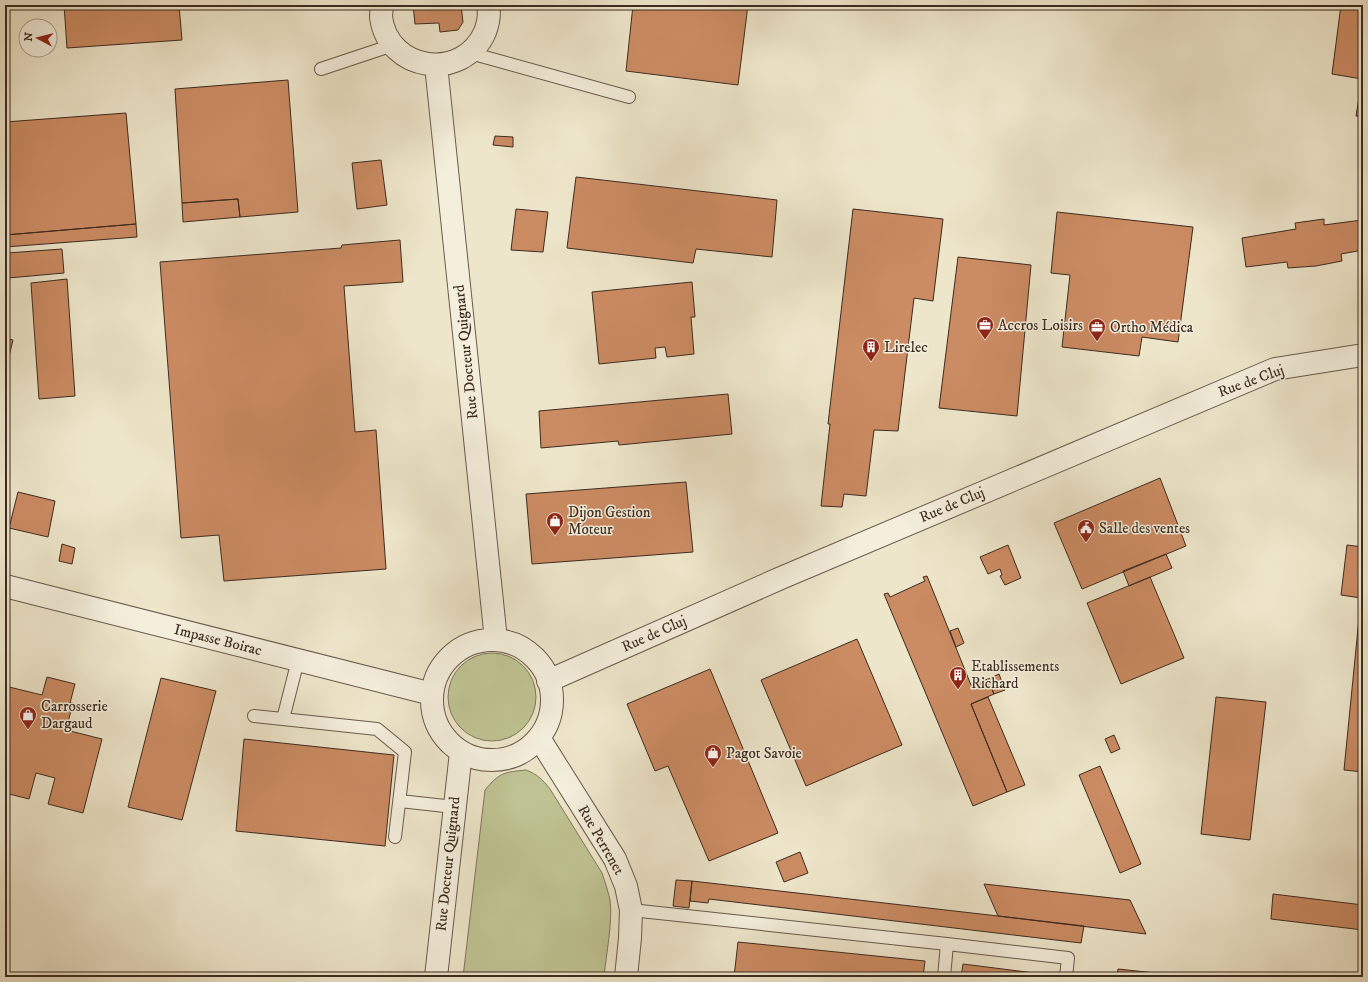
<svg xmlns="http://www.w3.org/2000/svg" width="1368" height="982" font-family="'IM FELL DW Pica',serif">
<style>
.green{fill:#bfc393;stroke:#7e775a}
.building{fill:#cb8b63;stroke:#3d2b20}
.lines{fill:none;stroke-linecap:round;stroke-linejoin:round}
.lane-casing{stroke:#695a4b;stroke-width:14}
.street-casing{stroke:#695a4b;stroke-width:24}
.lane{stroke:#f4efdd;stroke-width:12}
.street{stroke:#f4efdd;stroke-width:22}
.labels{text-anchor:middle;dominant-baseline:central;stroke-width:3;stroke-linejoin:round;paint-order:stroke}
.poi-label{font-size:15px;fill:#3d2b20;stroke:#f4efdd;text-anchor:start}
.street-label{font-size:15px;fill:#3d2b20;stroke:#f4efdd}
</style>
<rect width="100%" height="100%" fill="#eee6cb"/>
<filter id="stains"><feTurbulence type="fractalNoise" baseFrequency=".005" numOctaves="4"/><feColorMatrix values="0 0 0 0 .2 0 0 0 0 .09 0 0 0 0 .02 0 0 0 .5 -.17"/></filter>
<radialGradient id="worn" r=".72"><stop offset=".6" stop-color="#630" stop-opacity="0"/><stop offset="1" stop-color="#630" stop-opacity=".3"/></radialGradient>
<path class="green" d="M448 697a44 44 0 1 1 88 0a44 44 0 1 1-88 0Z
M 526,770 C 537,774 543,780 550,789 L 602,873 C 605,882 608,891 610,900 C 613,921 606,955 604,977 L 463,977 L 485,790 C 499,773 504,772 526,770 Z"/>
<path class="building" d="M 64,5 L 179,5 L 182,40 L 67,48 Z
M 413,5 L 461,5 L 463,22 L 458,30 L 440,32 L 439,23 L 415,24 Z
M 633,5 L 748,5 L 738,85 L 626,71 Z
M 1341,5 L 1363,5 L 1363,117 L 1356,116 L 1362,79 L 1332,74 Z
M 288,80 L 298,212 L 240,217 L 238,199 L 182,203 L 175,89 Z
M 126,113 L 136,224 L 5,235 L 5,122 Z
M 495,136 L 513,137 L 513,147 L 493,145 Z
M 381,160 L 387,205 L 357,209 L 352,163 Z
M 576,177 L 777,200 L 772,257 L 696,249 L 693,263 L 567,248 Z
M 238,199 L 240,217 L 183,222 L 182,203 Z
M 516,209 L 548,212 L 543,252 L 511,250 Z
M 853,209 L 943,219 L 933,301 L 914,298 L 898,431 L 874,430 L 866,496 L 844,494 L 842,507 L 821,506 L 830,424 L 828,424 Z
M 1057,212 L 1193,227 L 1178,342 L 1142,337 L 1139,356 L 1062,347 L 1070,275 L 1051,273 Z
M 1324,219 L 1324,225 L 1362,220 L 1363,250 L 1341,254 L 1342,261 L 1316,266 L 1288,268 L 1287,262 L 1246,267 L 1242,238 L 1296,229 L 1295,223 Z
M 136,224 L 137,237 L 5,247 L 5,235 Z
M 400,240 L 403,282 L 344,286 L 355,432 L 376,430 L 386,569 L 224,581 L 219,535 L 181,538 L 160,262 L 341,248 L 342,245 Z
M 62,249 L 64,273 L 8,278 L 7,253 Z
M 958,257 L 1031,265 L 1017,416 L 939,408 Z
M 67,279 L 75,396 L 39,399 L 31,283 Z
M 692,282 L 695,317 L 691,317 L 694,354 L 667,357 L 665,347 L 655,348 L 656,358 L 599,364 L 592,292 Z
M 5,338 L 13,340 L 5,372 Z
M 728,394 L 732,434 L 619,445 L 618,441 L 541,448 L 539,411 Z
M 1160,478 L 1186,546 L 1082,589 L 1054,523 Z
M 686,482 L 693,552 L 532,564 L 526,494 Z
M 18,492 L 55,501 L 48,537 L 9,528 Z
M 62,544 L 75,548 L 72,564 L 59,561 Z
M 1008,545 L 1021,578 L 1005,585 L 1000,576 L 1002,575 L 1000,569 L 988,574 L 980,557 Z
M 1347,545 L 1363,547 L 1363,772 L 1344,770 L 1361,598 L 1341,595 Z
M 1166,554 L 1172,568 L 1129,586 L 1123,571 Z
M 927,576 L 971,685 L 988,679 L 994,694 L 971,704 L 1007,792 L 973,806 L 884,594 L 888,593 L 890,597 L 925,581 L 923,577 Z
M 1150,577 L 1184,658 L 1121,684 L 1087,603 Z
M 958,628 L 964,643 L 956,647 L 950,631 Z
M 857,639 L 902,745 L 806,786 L 761,680 Z
M 710,669 L 778,833 L 709,861 L 668,766 L 655,771 L 627,704 Z
M 999,674 L 1005,690 L 994,694 L 988,679 Z
M 47,677 L 75,684 L 70,703 L 73,703 L 66,730 L 102,739 L 83,813 L 48,804 L 55,778 L 36,773 L 29,799 L 5,793 L 5,686 L 42,695 Z
M 161,678 L 216,691 L 182,820 L 128,807 Z
M 988,697 L 1025,785 L 1007,792 L 971,704 Z
M 1216,697 L 1266,702 L 1250,840 L 1201,834 Z
M 1114,735 L 1120,749 L 1111,753 L 1105,739 Z
M 244,739 L 394,755 L 385,846 L 236,831 Z
M 1100,766 L 1141,864 L 1120,873 L 1079,775 Z
M 800,852 L 808,873 L 784,882 L 776,862 Z
M 676,880 L 692,881 L 689,908 L 673,906 Z
M 692,881 L 998,916 L 1084,926 L 1081,943 L 709,899 L 708,903 L 690,901 Z
M 984,884 L 1130,900 L 1146,934 L 998,916 Z
M 1273,894 L 1363,905 L 1363,930 L 1271,919 Z
M 738,942 L 925,961 L 923,977 L 734,977 Z
M 963,964 L 1058,976 L 1058,977 L 961,977 Z
M 1118,969 L 1192,977 L 1117,977 Z"/>
<g class="lines">
<defs>
<path id="lane" d="M 470,53 L 629,97
M 321,69 L 393,45
M 254,716 L 377,729 L 405,752 L 395,837
M 283,719 L 298,660
M 400,801 L 454,807
M 631,910 L 947,944 L 1068,958 L 1066,977
M 944,977 L 947,944"/>
<path id="street" d="M 382,5 C 382,9 381,13 381,17 C 388,72 463,82 485,32 C 488,24 490,14 488,5
M 436,65 L 496,640
M 5,586 L 432,694
M432 700a60 60 0 1 1 120 0a60 60 0 1 1-120 0Z
M 548,681 L 781,578 L 1275,369 L 1363,355
M 539,738 L 615,859 L 626,886 L 631,910 L 630,938 L 626,977
M 436,977 L 461,752"/>
</defs>
<use href="#lane" class="lane-casing"/>
<use href="#street" class="street-casing"/>
<use href="#lane" class="lane"/>
<use href="#street" class="street"/>
</g>
<defs>
<symbol id="office-pin" viewBox="-11 -11 22 30"><path d="M0 17L-7.5 6A9.5 9.5 0 1 1 7.5 6Z" fill="#8f2418" stroke="#f4efdd"/><path d="M-6-3h4V-5.5h4V-3h4V5H-6ZM-1-4.5V-3h2v-1.5ZM-6 0V1H6V0Z" fill="#fff"/></symbol>
<symbol id="building-pin" viewBox="-11 -11 22 30"><path d="M0 17L-7.5 6A9.5 9.5 0 1 1 7.5 6Z" fill="#8f2418" stroke="#f4efdd"/><path d="M-4-6H4V6H1V3H-1V6H-4ZM-2.5-4.3h1.7v1.8h-1.7ZM.8-4.3h1.7v1.8H.8ZM-2.5-1h1.7V.8h-1.7ZM.8-1h1.7V.8H.8Z" fill="#fff"/></symbol>
<symbol id="shop-pin" viewBox="-11 -11 22 30"><path d="M0 17L-7.5 6A9.5 9.5 0 1 1 7.5 6Z" fill="#8f2418" stroke="#f4efdd"/><path d="M-5-2.5h2.3a2.7 3.5 0 0 1 5.4 0H5L5.5 6h-11ZM-1.5-2.5h3a1.5 2.3 0 0 0-3 0Z" fill="#fff"/></symbol>
<symbol id="civic-pin" viewBox="-11 -11 22 30"><path d="M0 17L-7.5 6A9.5 9.5 0 1 1 7.5 6Z" fill="#8f2418" stroke="#f4efdd"/><path d="M-.6-6.5H3V-4.5H.6V-3L4-1V1h2V6H-6V1h2V-1L-.6-3ZM-1.2 2.5V6h2.4V2.5Z" fill="#fff"/></symbol>
</defs>
<g fill-rule="evenodd">
<use href="#office-pin" x="975" y="315" width="20" height="27"/>
<use href="#office-pin" x="1087" y="317" width="20" height="27"/>
<use href="#building-pin" x="861" y="337" width="20" height="27"/>
<use href="#shop-pin" x="545" y="511" width="20" height="27"/>
<use href="#civic-pin" x="1076" y="518" width="20" height="27"/>
<use href="#building-pin" x="948" y="665" width="20" height="27"/>
<use href="#shop-pin" x="18" y="705" width="20" height="27"/>
<use href="#shop-pin" x="703" y="743" width="20" height="27"/>
</g>
<g class="labels">
<g class="poi-label">
<text x="998" y="325">Accros Loisirs</text>
<text x="1110" y="327">Ortho Médica</text>
<text x="884" y="347">Lirelec</text>
<text x="568" y="512">Dijon Gestion<tspan x="568" dy="17">Moteur</tspan></text>
<text x="1099" y="528">Salle des ventes</text>
<text x="971" y="666">Etablissements<tspan x="971" dy="17">Richard</tspan></text>
<text x="41" y="706">Carrosserie<tspan x="41" dy="17">Dargaud</tspan></text>
<text x="726" y="753">Pagot Savoie</text>
</g>
<g class="street-label">
<text transform="translate(466 352) rotate(-96)">Rue Docteur Quignard</text>
<text transform="translate(1251 381) rotate(-20)">Rue de Cluj</text>
<text transform="translate(952 505) rotate(-23)">Rue de Cluj</text>
<text transform="translate(654 634) rotate(-24)">Rue de Cluj</text>
<text transform="translate(218 640) rotate(14)">Impasse Boirac</text>
<text transform="translate(601 840) rotate(60)">Rue Perrenet</text>
<text transform="translate(448 864) rotate(-84)">Rue Docteur Quignard</text>
</g>
</g>
<rect width="1368" height="982" fill="none" stroke="#eee6cb" stroke-width="20"/>
<rect x="6" y="6" width="1356" height="970" fill="none" stroke="#3d2b20" stroke-width="2"/>
<rect x="10" y="10" width="1348" height="962" fill="none" stroke="#3d2b20"/>
<g transform="translate(38 38) rotate(277)"><circle r="19" fill="#f4efdd" stroke="#aba191"/>
<path d="M0-3L7 15L0 10L-7 15Z" fill="#8f2418"/>
<text y="-6" font-size="11" font-weight="bold" text-anchor="middle" fill="#3d2b20">N</text>
</g>
<rect width="100%" height="100%" filter="url(#stains)"/>
<rect width="100%" height="100%" fill="url(#worn)"/>
</svg>
